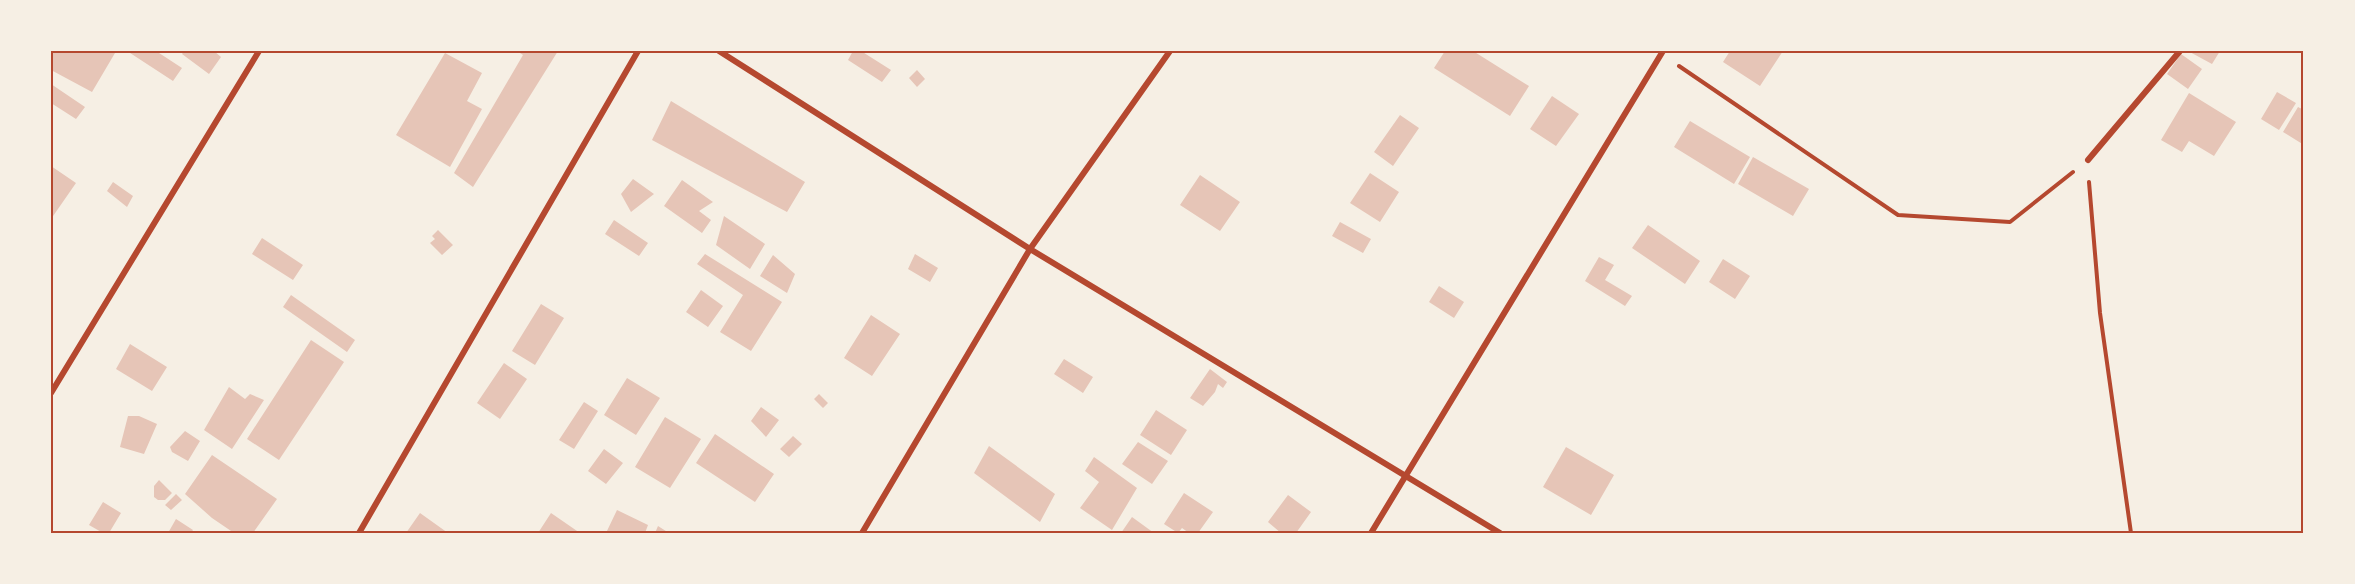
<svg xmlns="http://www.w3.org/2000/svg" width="2355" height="584" font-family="'Exo 2',sans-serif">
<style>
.building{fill:#e6c5b7}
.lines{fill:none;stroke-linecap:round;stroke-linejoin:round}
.path{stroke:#b5482f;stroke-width:4}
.minor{stroke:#b5482f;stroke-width:6}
.neatline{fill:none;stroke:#b5482f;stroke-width:2}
</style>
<rect width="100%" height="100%" fill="#f6efe4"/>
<path class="building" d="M 51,51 L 112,51 L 115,53 L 92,92 L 51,70 Z
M 127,51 L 156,51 L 182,68 L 173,81 Z
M 184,51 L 214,51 L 221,57 L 209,74 L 182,54 Z
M 517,51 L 558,51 L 473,187 L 454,173 L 523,55 Z
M 853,51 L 861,51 L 891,70 L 882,82 L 848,60 Z
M 1445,51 L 1473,51 L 1529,86 L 1510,116 L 1434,68 Z
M 1730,51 L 1783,51 L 1760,86 L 1723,62 Z
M 2188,51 L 2220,51 L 2212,64 Z
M 445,53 L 482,73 L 467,101 L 482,109 L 450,167 L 396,135 Z
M 2181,54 L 2202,69 L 2188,89 L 2167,74 Z
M 917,70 L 925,79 L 917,87 L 909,78 Z
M 51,84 L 85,107 L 76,119 L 51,103 Z
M 2277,92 L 2296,103 L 2279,130 L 2261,119 Z
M 2189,93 L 2236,122 L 2214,156 L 2189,141 L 2182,152 L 2161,140 Z
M 1552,96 L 1579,114 L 1556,146 L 1530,129 Z
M 671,101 L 805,182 L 787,212 L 652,140 Z
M 2298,107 L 2304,110 L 2304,145 L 2283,132 Z
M 1400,115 L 1419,128 L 1393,166 L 1374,152 Z
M 1690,121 L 1750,157 L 1734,184 L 1674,147 Z
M 1753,157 L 1809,189 L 1793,216 L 1738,184 Z
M 51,166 L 76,183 L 51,219 Z
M 1370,173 L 1399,192 L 1380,222 L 1350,203 Z
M 1200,175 L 1240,202 L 1220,231 L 1180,205 Z
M 633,179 L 654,194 L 631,212 L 621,194 Z
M 682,180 L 713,202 L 699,211 L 711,220 L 702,233 L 664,206 Z
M 113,182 L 133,196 L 127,207 L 107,191 Z
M 724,216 L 765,244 L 750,269 L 716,245 Z
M 614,220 L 648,243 L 639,256 L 605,234 Z
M 1340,222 L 1371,239 L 1363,253 L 1332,236 Z
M 1648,225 L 1700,261 L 1685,284 L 1632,248 Z
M 438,230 L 453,245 L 442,255 L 430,243 L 435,239 L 432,236 Z
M 262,238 L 303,265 L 293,280 L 252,254 Z
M 705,254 L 782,302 L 751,351 L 720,332 L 743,295 L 697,264 Z
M 915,254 L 938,268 L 930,282 L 908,269 Z
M 773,255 L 795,274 L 787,293 L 760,276 Z
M 1599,257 L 1614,265 L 1605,280 L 1632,296 L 1625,306 L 1585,281 Z
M 1723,259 L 1750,276 L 1735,299 L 1709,282 Z
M 1439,286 L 1464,302 L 1454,318 L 1429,302 Z
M 701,290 L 723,306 L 708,327 L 686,312 Z
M 291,295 L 355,340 L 347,352 L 283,307 Z
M 541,304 L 564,318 L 535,365 L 512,351 Z
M 871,315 L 900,334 L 872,376 L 844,358 Z
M 311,340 L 344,362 L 279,460 L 247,439 Z
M 130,344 L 167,367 L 152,391 L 116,369 Z
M 1064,359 L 1093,377 L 1083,393 L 1054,374 Z
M 504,363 L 527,379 L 500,419 L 477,403 Z
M 1210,369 L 1227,382 L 1223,388 L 1218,384 L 1215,392 L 1203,406 L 1190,398 Z
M 627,378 L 660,398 L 636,435 L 604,415 Z
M 229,387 L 245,399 L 250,394 L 264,400 L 232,449 L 204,430 Z
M 819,394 L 828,403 L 823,408 L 814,399 Z
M 584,402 L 598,411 L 574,449 L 559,440 Z
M 761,407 L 779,420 L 766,437 L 751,421 Z
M 1156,410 L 1187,430 L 1171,455 L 1140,435 Z
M 128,416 L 139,416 L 157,424 L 144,454 L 120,447 Z
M 665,417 L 701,439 L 670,488 L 635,467 Z
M 185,431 L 200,441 L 188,461 L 172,452 L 170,447 Z
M 715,434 L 774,474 L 755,502 L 696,463 Z
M 793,436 L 802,444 L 789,457 L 780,449 Z
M 1138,442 L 1168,461 L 1152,484 L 1122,464 Z
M 989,446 L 1055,494 L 1040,522 L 974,473 Z
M 1566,447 L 1614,475 L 1591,515 L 1543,487 Z
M 604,449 L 623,463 L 606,484 L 588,471 Z
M 212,455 L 277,499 L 253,533 L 234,533 L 212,518 L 185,494 Z
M 1094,457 L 1137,488 L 1112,530 L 1080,508 L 1099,482 L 1085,471 Z
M 159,480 L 172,493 L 165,500 L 158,500 L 154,497 L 154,486 Z
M 1184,493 L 1213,512 L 1198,533 L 1189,533 L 1182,528 L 1178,533 L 1164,524 Z
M 176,494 L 182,500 L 171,510 L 165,505 Z
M 1288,495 L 1311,512 L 1296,533 L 1281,533 L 1268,522 Z
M 103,502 L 121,513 L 109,533 L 103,533 L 89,525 Z
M 617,510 L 648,525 L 645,533 L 606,533 Z
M 420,513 L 448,533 L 406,533 Z
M 551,513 L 580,533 L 538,533 Z
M 1132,517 L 1154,533 L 1121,533 Z
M 176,519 L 193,530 L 191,533 L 168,533 Z
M 658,526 L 669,533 L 655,533 Z"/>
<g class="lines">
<path class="path" d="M 1679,66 L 1898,215 L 2010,222 L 2073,172
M 2089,182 L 2100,313 L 2131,533"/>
<path class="minor" d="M 719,51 L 1030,249 L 1500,533
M 2088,160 L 2180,51
M 51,393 L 259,51
M 359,533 L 638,51
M 862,533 L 1030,249 L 1170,51
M 1371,533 L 1663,51"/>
</g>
<rect width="2355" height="584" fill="none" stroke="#f6efe4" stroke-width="105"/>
<rect x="52" y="52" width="2250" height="480" class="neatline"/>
</svg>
